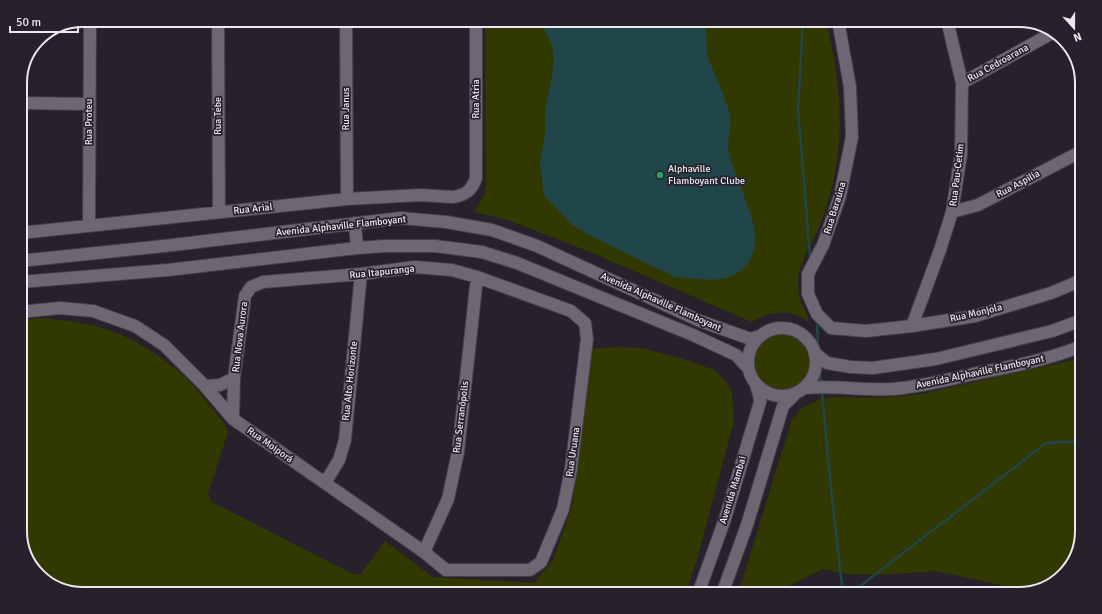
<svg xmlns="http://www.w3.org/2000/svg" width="1102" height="614" font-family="Signika,sans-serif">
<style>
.green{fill:#323900}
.water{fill:#204649}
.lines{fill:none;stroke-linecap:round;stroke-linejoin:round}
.stream{stroke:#204649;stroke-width:2.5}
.minor-casing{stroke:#443f49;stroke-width:14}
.minor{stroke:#6c6773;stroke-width:12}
.leisure-dot{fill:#2e9e5b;stroke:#26212b;stroke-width:1.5}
.labels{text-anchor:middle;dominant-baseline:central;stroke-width:3.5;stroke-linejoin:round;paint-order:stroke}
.street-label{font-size:10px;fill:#ebe8ef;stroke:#26212b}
.poi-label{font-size:10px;fill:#ebe8ef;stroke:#26212b;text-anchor:start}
.rim{fill:none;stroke:#ebe8ef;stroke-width:2}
</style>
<rect width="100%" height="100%" fill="#26212b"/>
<path class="green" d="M 485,20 L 826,20 C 840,78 846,133 831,191 C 828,201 825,212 821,223 C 814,240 798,263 798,282 C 798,290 799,298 802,305 C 805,311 808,316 809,322 C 791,309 770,310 752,322 L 590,252 L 511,221 L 474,212 L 486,192 Z
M 45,318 C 57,320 69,320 81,323 C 123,330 160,353 190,382 C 202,395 213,410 225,424 L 228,432 L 208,494 L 212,502 L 353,574 L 360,575 L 385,541 L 433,577 L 534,583 L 553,560 L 572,506 L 592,349 L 617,347 L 642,348 L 690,361 L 714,370 L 725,380 L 731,390 L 734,413 L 733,425 L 697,559 L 686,594 L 83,594 L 52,586 L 30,566 L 20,535 L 20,320 Z
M753 363a29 29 0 1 1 58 0a29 29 0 1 1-58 0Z
M 1082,358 L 1082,531 L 1074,562 L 1051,585 L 1029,591 L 936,571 L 878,575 L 848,574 L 823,569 L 772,594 L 738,594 L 792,419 L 802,408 L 820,399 L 832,397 L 879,398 L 921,394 Z"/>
<path class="water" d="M 540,20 L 705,20 C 708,32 705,45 708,56 C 714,77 726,95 730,116 C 732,128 726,141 729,152 C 735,180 751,205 755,233 C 757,247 751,263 740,271 C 721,286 697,277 675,277 L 591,236 L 571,224 L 544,195 L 540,163 L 545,134 L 545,109 L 552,76 L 554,60 L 552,45 Z"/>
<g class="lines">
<path class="stream" d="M 803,20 L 798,110 L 810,256
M 817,326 L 818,345
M 820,371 L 821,382
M 822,392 L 832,499 L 843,594
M 850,594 L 1046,443 L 1082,441"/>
<defs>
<path id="minor" d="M 218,20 L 219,212
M 346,20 L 347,199
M 838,20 L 850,87 L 852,137 L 840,196 L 823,245 L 808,274 L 808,294 L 817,314 L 831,328 L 866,331 L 912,326 L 975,316 L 1051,293 L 1082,280
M 962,83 L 1054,32
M 20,103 L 89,104
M 952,212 L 978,205 L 1082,151
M 355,223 L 357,248
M 89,224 L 90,20
M 20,233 L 347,199 L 420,195 L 453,197 C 466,195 472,190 476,178 L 476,20
M 20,261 L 164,246 L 401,218 L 446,222 L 492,230 L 537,246 L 700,321 L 745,337 L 751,339 L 760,336
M 20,282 L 168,270 L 357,248 L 385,246 L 435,246 L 482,252 L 517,263 L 693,335 L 736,355 L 748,368
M 20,312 L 60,308 L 93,311 L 135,326 L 164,345 L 205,386 L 233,419 L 424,552 L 446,570 L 530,570 L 541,562 L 563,509 L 571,469 L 587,339 L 585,323 L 571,311 L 477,277 L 452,270 L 415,267 L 361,274 L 263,282 L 251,287 L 245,296 L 234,378 L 233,419
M 912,326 L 940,250 L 952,212 L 961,154 L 962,83 L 947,20
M748 362a34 34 0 1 1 68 0a34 34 0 1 1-68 0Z
M 815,353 L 827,363 L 851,367 L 873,368 L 936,359 L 1052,331 L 1082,320
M 205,386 L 220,385 L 234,378
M 805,388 C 834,385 864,391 893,389 C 920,387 947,380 973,374 C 1010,367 1047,360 1082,346
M 325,483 L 339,460 L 345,440 L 361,274
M 424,552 L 448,499 L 458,452 L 477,277
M 698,594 L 725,519 L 760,402 L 759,394 L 756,385
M 722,594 L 747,525 L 783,406 L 795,394"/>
</defs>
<use href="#minor" class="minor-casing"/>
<use href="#minor" class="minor"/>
</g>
<circle class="leisure-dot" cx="660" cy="175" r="4"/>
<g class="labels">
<g class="street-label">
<text transform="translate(998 63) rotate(-29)">Rua Cedroarana</text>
<text transform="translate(476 99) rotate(-90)">Rua Atria</text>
<text transform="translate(346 109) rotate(-90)">Rua Janus</text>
<text transform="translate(218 116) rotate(-90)">Rua Tebe</text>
<text transform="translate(89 122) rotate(-90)">Rua Proteu</text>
<text transform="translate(957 175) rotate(-83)">Rua Pau-Cetim</text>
<text transform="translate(1018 184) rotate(-28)">Rua Aspilia</text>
<text transform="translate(835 208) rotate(-73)">Rua Baraúna</text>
<text transform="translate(253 209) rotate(-6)">Rua Arial</text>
<text transform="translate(341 226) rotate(-6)">Avenida Alphaville Flamboyant</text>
<text transform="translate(382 272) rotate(-6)">Rua Itapuranga</text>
<text transform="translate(661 302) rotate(24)">Avenida Alphaville Flamboyant</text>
<text transform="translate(976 313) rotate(-13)">Rua Monjola</text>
<text transform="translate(240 337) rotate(-83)">Rua Nova Aurora</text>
<text transform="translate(980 372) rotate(-12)">Avenida Alphaville Flamboyant</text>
<text transform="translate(350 381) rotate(-84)">Rua Alto Horizonte</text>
<text transform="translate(461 417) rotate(-83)">Rua Serranópolis</text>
<text transform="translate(270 445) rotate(35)">Rua Moiporá</text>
<text transform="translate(573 452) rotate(-82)">Rua Uruana</text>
<text transform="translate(733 490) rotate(-73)">Avenida Mambai</text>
</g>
<g class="poi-label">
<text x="668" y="169">Alphaville<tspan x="668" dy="12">Flamboyant Clube</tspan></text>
</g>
</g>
<path d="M0 0H1102V614H0ZM83 27H1019A56 56 0 0 1 1075 83V531A56 56 0 0 1 1019 587H83A56 56 0 0 1 27 531V83A56 56 0 0 1 83 27Z" fill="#26212b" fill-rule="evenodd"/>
<path class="rim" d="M83 27H1019A56 56 0 0 1 1075 83V531A56 56 0 0 1 1019 587H83A56 56 0 0 1 27 531V83A56 56 0 0 1 83 27Z"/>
<g transform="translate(1074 28) rotate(159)" stroke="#26212b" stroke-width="3" paint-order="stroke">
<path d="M0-3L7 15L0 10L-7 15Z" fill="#ebe8ef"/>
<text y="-6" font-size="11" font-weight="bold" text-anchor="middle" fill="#ebe8ef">N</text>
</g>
<path d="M10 26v6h68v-6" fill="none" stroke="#ebe8ef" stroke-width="2"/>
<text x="16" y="26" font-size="12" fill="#ebe8ef" stroke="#26212b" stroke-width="3" paint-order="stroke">50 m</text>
</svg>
